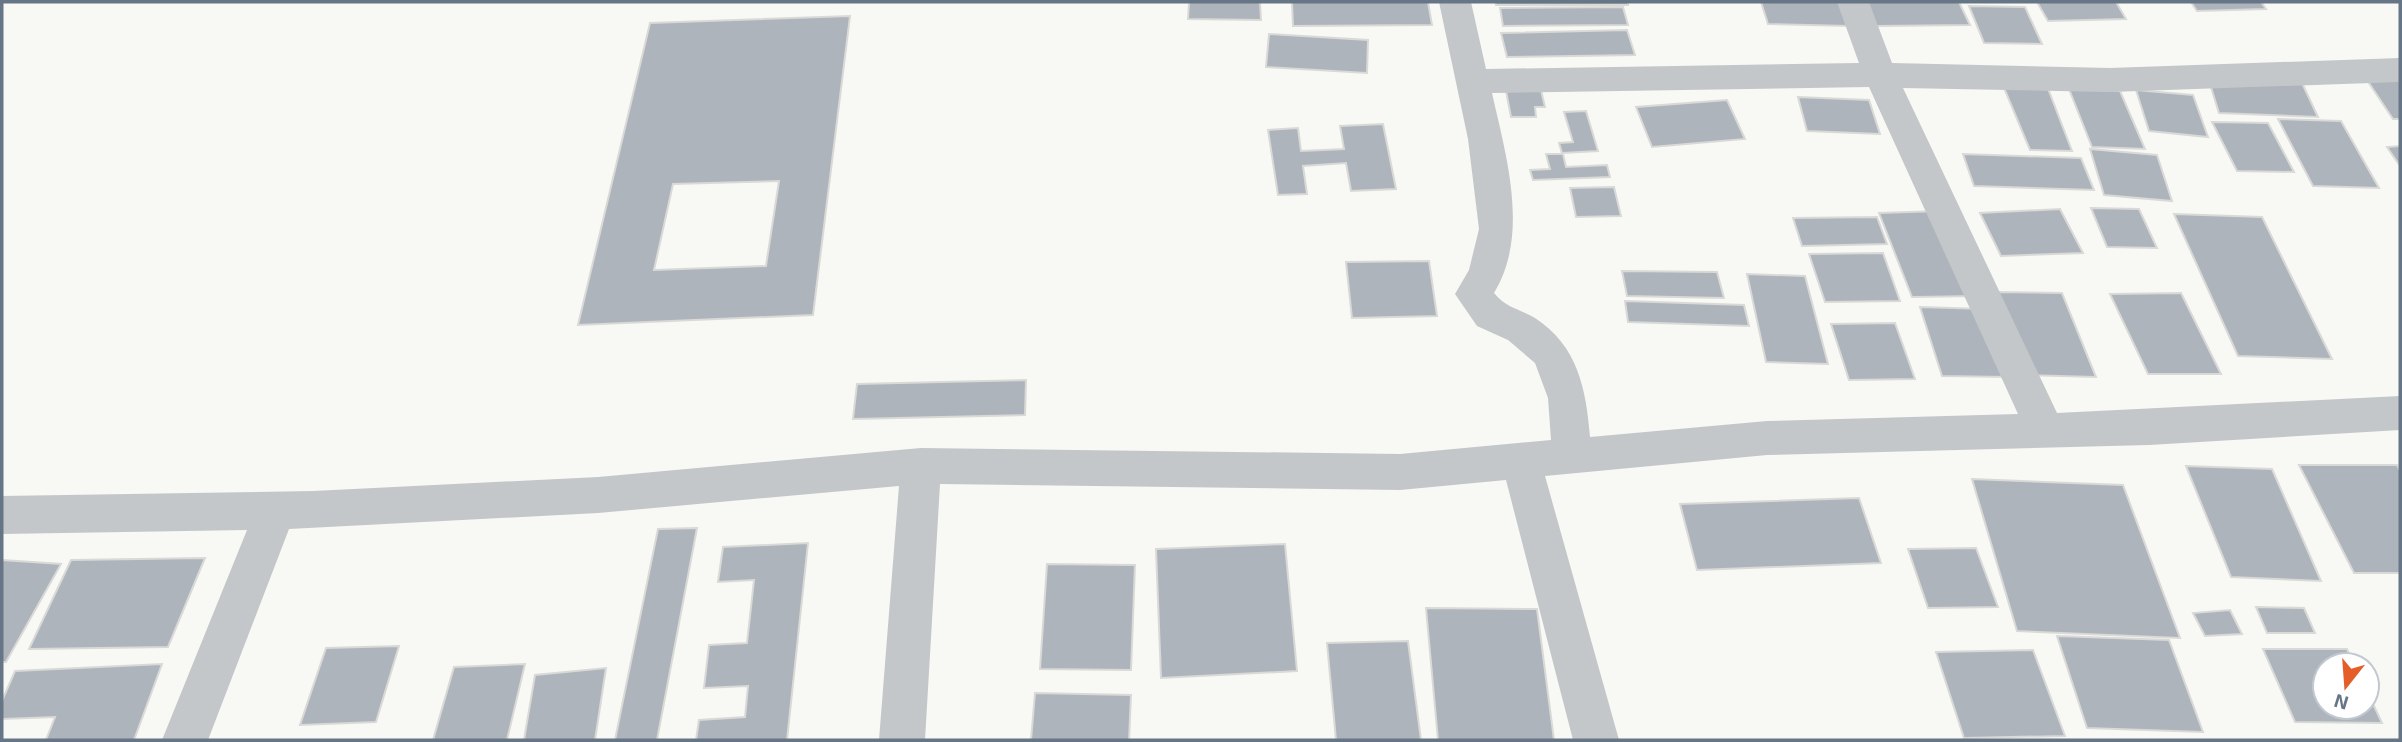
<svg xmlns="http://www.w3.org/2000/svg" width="2402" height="742" font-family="'Exo 2',sans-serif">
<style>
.building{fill:#aeb4bb;stroke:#d9d9d7;stroke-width:2;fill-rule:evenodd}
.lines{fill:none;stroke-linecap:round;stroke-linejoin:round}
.minor{fill:#c3c7ca;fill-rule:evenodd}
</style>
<rect width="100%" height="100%" fill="#f8f8f5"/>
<path class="building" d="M 1189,2 L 1260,2 L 1261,20 L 1188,19 Z
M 1292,2 L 1428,2 L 1432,25 L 1293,26 Z
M 1495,2 L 1628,2 L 1628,5 L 1496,5 Z
M 1761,2 L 1841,2 L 1849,26 L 1768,24 Z
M 1866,2 L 1959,2 L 1970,25 L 1876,26 Z
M 2037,2 L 2116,2 L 2126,19 L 2048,21 Z
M 2191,2 L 2261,2 L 2266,9 L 2197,11 Z
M 1969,6 L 2025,7 L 2042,44 L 1984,43 Z
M 1623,7 L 1628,25 L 1503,26 L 1500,8 Z
M 850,16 L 813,315 L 578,325 L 650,23 ZM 779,181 L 766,266 L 654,270 L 673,184 Z
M 1627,30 L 1635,55 L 1507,57 L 1501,33 Z
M 1269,34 L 1368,40 L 1367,73 L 1266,67 Z
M 2365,77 L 2400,77 L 2400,119 L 2393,119 Z
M 2002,83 L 2047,86 L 2072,151 L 2030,150 Z
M 2302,83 L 2318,117 L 2219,113 L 2210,84 Z
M 2069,89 L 2120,91 L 2145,149 L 2092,147 Z
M 1541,90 L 1545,107 L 1535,107 L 1536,117 L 1511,117 L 1506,91 Z
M 2136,90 L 2193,95 L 2208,137 L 2149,131 Z
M 1798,97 L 1869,100 L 1880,134 L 1807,131 Z
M 1727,100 L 1745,139 L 1652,147 L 1636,107 Z
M 1586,111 L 1598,151 L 1562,153 L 1559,143 L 1573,142 L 1564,112 Z
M 2278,119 L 2341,121 L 2379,188 L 2313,186 Z
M 2212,122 L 2268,123 L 2294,172 L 2237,171 Z
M 1383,124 L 1396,189 L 1351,191 L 1346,163 L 1303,166 L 1307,194 L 1278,195 L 1268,130 L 1298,128 L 1301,151 L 1344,149 L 1340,126 Z
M 2400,146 L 2400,166 L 2387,147 Z
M 2090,149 L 2157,155 L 2172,201 L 2104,195 Z
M 1546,154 L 1563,154 L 1566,167 L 1607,165 L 1610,177 L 1533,180 L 1530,170 L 1550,169 Z
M 1963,154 L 2081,158 L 2094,190 L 1974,186 Z
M 1614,187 L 1621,216 L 1576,217 L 1570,188 Z
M 2091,208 L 2139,209 L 2157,248 L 2107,247 Z
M 2060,209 L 2083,253 L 2001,256 L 1980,213 Z
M 1941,211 L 1977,296 L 1912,297 L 1879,213 Z
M 2174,214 L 2262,217 L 2332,359 L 2238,356 Z
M 1877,217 L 1887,244 L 1802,246 L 1793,218 Z
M 1883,253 L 1900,301 L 1825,302 L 1809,254 Z
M 1429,261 L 1437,316 L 1352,318 L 1346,262 Z
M 1622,271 L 1717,272 L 1724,298 L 1627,296 Z
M 1747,274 L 1805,276 L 1828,364 L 1766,362 Z
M 1995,292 L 2062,293 L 2096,377 L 2026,375 Z
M 2181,293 L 2221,374 L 2148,374 L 2110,294 Z
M 1625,301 L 1744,305 L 1749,326 L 1628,322 Z
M 1920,307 L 1984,309 L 2009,377 L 1942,376 Z
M 1895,323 L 1915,379 L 1849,380 L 1831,324 Z
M 1026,380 L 1025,415 L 853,419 L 857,384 Z
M 2299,465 L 2397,465 L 2400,471 L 2400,573 L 2354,573 Z
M 2186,466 L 2272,469 L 2321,581 L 2231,577 Z
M 1972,479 L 2123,485 L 2180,638 L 2017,631 Z
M 1859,498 L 1881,563 L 1697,570 L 1680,504 Z
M 697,528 L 657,740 L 615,740 L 658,529 Z
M 808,543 L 787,740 L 696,740 L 699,720 L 745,717 L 748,686 L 704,688 L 709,645 L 747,643 L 754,580 L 718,582 L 723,547 Z
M 1285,544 L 1297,671 L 1161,678 L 1156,549 Z
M 1976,548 L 1998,607 L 1928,608 L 1908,549 Z
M 205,558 L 168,647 L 29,649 L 71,560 Z
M 2,560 L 61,564 L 6,662 L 2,662 Z
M 1047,564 L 1135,565 L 1131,670 L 1040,669 Z
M 2256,607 L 2304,608 L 2315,633 L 2267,633 Z
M 1426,608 L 1537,609 L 1554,740 L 1438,740 Z
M 2230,610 L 2242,634 L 2205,636 L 2193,613 Z
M 2057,636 L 2169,640 L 2203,732 L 2087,728 Z
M 1408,641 L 1421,740 L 1336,740 L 1327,643 Z
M 399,646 L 376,722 L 300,725 L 326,648 Z
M 2263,649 L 2347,649 L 2354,665 L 2325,665 L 2325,707 L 2367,707 L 2367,691 L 2382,723 L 2295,722 Z
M 2033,650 L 2065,736 L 1964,738 L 1936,652 Z
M 162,664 L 134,740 L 46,740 L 55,717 L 2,719 L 2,701 L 15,671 Z
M 525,664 L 507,740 L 433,740 L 454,667 Z
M 606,668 L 595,740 L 524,740 L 535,675 Z
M 1035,693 L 1131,695 L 1129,740 L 1031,740 Z"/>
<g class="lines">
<path class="minor" d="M 1439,2 L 1471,2 L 1486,69 L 1859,63 L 1837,2 L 1869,2 L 1892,63 L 2110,68 L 2400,58 L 2400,82 L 2110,92 L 1903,88 L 2057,413 L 2400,396 L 2400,430 L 2149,445 L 1767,455 L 1545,476 L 1619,740 L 1573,740 L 1506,480 L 1400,490 L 940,484 L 925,740 L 879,740 L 899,486 L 598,513 L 289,529 L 208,740 L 162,740 L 247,530 L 2,534 L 2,496 L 313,491 L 598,477 L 921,448 L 1400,454 L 1551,440 L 1548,398 L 1535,363 L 1508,340 L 1477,326 L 1455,294 L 1469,270 L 1479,229 L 1468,139 ZM 1869,87 L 2018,414 L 1767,421 L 1590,437 C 1586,389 1578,346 1535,318 C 1520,309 1506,308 1494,293 C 1530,234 1506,156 1492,93 Z"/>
</g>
<rect width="2402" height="742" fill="none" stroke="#677686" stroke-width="7"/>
<g transform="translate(2346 686) rotate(197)"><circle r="33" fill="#ffffff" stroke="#c2c8cf" stroke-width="2"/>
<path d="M0-5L12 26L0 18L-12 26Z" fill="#e45e29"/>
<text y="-10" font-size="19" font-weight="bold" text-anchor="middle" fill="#677686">N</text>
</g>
</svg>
